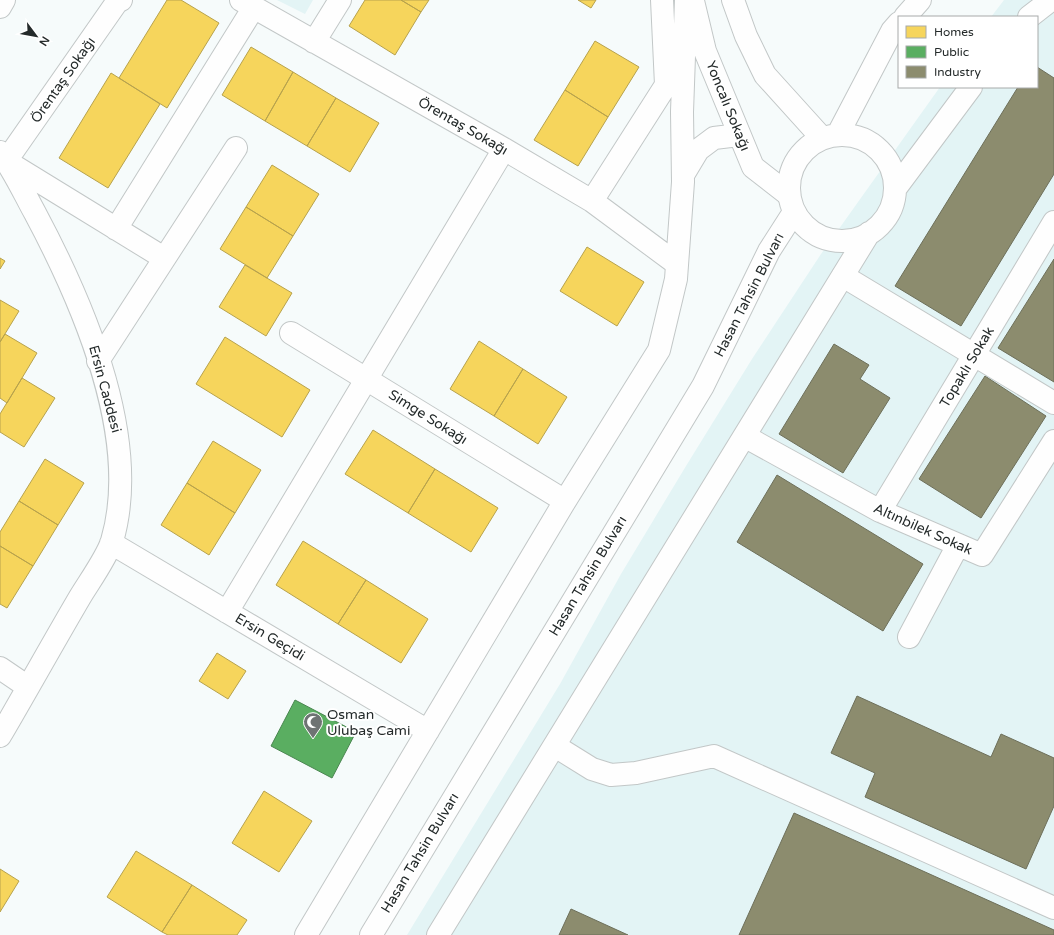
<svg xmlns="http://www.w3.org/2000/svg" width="1054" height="935" font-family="'Varela Round',sans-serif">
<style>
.built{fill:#e3f4f5}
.homes{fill:#f6d55c;stroke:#b7a24d}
.public{fill:#5aae61;stroke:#4a8650}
.industry{fill:#8c8c6e;stroke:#6d6f5a}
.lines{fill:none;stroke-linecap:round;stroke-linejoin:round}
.minor-casing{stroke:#c2c7c7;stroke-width:24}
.major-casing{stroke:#c2c7c7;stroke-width:24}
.minor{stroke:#fefefe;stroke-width:22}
.major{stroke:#fefefe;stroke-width:22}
.labels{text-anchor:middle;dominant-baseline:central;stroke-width:4;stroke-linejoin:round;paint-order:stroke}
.street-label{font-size:14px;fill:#242a2a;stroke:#fff}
.poi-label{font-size:14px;fill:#242a2a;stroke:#fff;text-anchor:start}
</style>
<rect width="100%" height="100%" fill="#f6fbfb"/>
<path class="built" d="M 277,0 L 313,0 L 305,14 Z
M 1004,0 L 1054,0 L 1054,935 L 407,935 L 560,684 L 621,574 L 686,466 L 752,359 L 821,254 L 940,87 L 1037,87 L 1037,17 L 991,17 Z"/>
<path class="homes" d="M 167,0 L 181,0 L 219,23 L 167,108 L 119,78 Z
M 365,0 L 401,0 L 421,12 L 395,55 L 349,26 Z
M 401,0 L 429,0 L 421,12 Z
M 578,0 L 596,0 L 591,8 Z
M 595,41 L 639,67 L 608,117 L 565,90 Z
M 251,47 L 293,72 L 265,121 L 222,95 Z
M 293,72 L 336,98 L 307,146 L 265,121 Z
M 111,73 L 160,104 L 108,188 L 59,158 Z
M 565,90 L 608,117 L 578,166 L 534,140 Z
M 336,98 L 379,123 L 350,172 L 307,146 Z
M 272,165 L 319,194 L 293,236 L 246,207 Z
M 246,207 L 293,236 L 267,278 L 220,249 Z
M 587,247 L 644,282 L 617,326 L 560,291 Z
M 0,258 L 5,261 L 0,269 Z
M 245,265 L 292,293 L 266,336 L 219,307 Z
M 0,300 L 19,311 L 0,342 Z
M 5,334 L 37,353 L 7,403 L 0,398 L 0,342 Z
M 225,337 L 310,390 L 282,437 L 196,384 Z
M 479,341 L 523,369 L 494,416 L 450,389 Z
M 523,369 L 567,397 L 538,444 L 494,416 Z
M 22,378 L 55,398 L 24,447 L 0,432 L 0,414 Z
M 373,430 L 435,469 L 408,513 L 345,474 Z
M 213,441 L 261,470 L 235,513 L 187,483 Z
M 45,459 L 84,483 L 58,525 L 19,501 Z
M 435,469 L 498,508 L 471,552 L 408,513 Z
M 187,483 L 235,513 L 209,555 L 161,525 Z
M 19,501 L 58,525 L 33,566 L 0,546 L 0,532 Z
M 303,541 L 366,580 L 338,624 L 276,585 Z
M 0,546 L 33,566 L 7,608 L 0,604 Z
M 366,580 L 428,619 L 401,663 L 338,624 Z
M 217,653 L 246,671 L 228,699 L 199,681 Z
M 264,791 L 312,821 L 279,872 L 232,843 Z
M 136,851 L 192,885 L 162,932 L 107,897 Z
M 0,869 L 19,881 L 0,912 Z
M 192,885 L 247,920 L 237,935 L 168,935 L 162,932 Z"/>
<path class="public" d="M 295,700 L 356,732 L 332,778 L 271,746 Z"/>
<path class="industry" d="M 1037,67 L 1054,78 L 1054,174 L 961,326 L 895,286 L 1018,87 L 1037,87 Z
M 1054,259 L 1054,382 L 998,348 Z
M 834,344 L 869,365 L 860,379 L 890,398 L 843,473 L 779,434 Z
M 985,376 L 1046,416 L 981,518 L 919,479 Z
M 777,475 L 923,564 L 883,631 L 737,542 Z
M 857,696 L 991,757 L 1001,734 L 1054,758 L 1054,806 L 1026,869 L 865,797 L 875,773 L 831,753 Z
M 794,813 L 1054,930 L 1054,935 L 739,935 Z
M 571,909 L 628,935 L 559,935 Z"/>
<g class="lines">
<defs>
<path id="minor" d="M 121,0 L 117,2 L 6,161 L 164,258
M 241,0 L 504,149 L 592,201 L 677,264
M 733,0 L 746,36 L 765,75 L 822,138
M 693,1 L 705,51 L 753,167 L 789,195
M 0,7 L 4,0
M 314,42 L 340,0
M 0,152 C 14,171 24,193 35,213 C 83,303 142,439 112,541 C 107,557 89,582 80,597 C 53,643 27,690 0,736
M 683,175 L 698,150 L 714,138 L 739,135
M 592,201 L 666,85 L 662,0
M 116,229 L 254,7
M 843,276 L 1054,403
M 291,333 L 565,501
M 98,361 L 236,148
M 746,437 L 880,511 L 982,555 L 1054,441
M 880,511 L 1054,222
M 111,543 L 428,731
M 227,612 L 504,149
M 909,637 L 958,545
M 0,668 L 28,687
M 555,746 L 592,769 L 611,775 L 636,773 L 714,756 L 1054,908
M 306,935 L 565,501 L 659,350 L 676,279 L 683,182 L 682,112 L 686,0"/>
<path id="major" d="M 905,17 L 920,0
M 1029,17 L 1051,0
M 838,134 L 892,31 L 899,23
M789 188a53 53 0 1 1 106 0a53 53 0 1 1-106 0Z
M 895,189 L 971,87
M 371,935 L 703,386 L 769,251 L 794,212
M 438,935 L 869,233"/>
</defs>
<use href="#minor" class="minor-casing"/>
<use href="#major" class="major-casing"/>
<use href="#minor" class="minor"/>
<use href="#major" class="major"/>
</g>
<defs>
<symbol id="mosque-pin" viewBox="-11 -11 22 30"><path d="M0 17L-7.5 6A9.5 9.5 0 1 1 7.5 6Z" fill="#6e7373" stroke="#fff"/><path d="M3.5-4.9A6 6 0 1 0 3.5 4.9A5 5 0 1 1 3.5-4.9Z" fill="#fff"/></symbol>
</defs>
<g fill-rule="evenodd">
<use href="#mosque-pin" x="302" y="711" width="22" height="30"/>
</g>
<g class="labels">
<g class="street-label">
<text transform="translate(63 80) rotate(-55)">Örentaş Sokağı</text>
<text transform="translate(728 106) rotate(68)">Yoncalı Sokağı</text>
<text transform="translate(463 126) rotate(30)">Örentaş Sokağı</text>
<text transform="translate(749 295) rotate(-63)">Hasan Tahsin Bulvarı</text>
<text transform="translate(967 367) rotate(-59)">Topaklı Sokak</text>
<text transform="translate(105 389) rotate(75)">Ersin Caddesi</text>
<text transform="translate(428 417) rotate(32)">Simge Sokağı</text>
<text transform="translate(923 529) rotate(24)">Altınbilek Sokak</text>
<text transform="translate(588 576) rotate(-59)">Hasan Tahsin Bulvarı</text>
<text transform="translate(270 637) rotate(31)">Ersin Geçidi</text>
<text transform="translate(420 853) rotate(-59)">Hasan Tahsin Bulvarı</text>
</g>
<g class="poi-label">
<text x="327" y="714">Osman<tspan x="327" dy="16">Ulubaş Cami</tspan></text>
</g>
</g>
<rect x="898" y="16" width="140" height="72" fill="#ffffff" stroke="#a7aaaa"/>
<rect x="906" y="26" width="20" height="12" fill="#f6d55c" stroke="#a7aaaa"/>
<text x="934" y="36" font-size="12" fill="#242a2a">Homes</text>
<rect x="906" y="46" width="20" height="12" fill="#5aae61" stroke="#a7aaaa"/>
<text x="934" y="56" font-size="12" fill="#242a2a">Public</text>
<rect x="906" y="66" width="20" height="12" fill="#8c8c6e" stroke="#a7aaaa"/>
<text x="934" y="76" font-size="12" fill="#242a2a">Industry</text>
<g transform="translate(36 36) rotate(122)" stroke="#ffffff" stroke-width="3" paint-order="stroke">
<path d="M0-3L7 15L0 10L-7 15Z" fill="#242a2a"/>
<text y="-6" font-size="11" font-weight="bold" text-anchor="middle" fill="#242a2a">N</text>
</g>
</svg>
